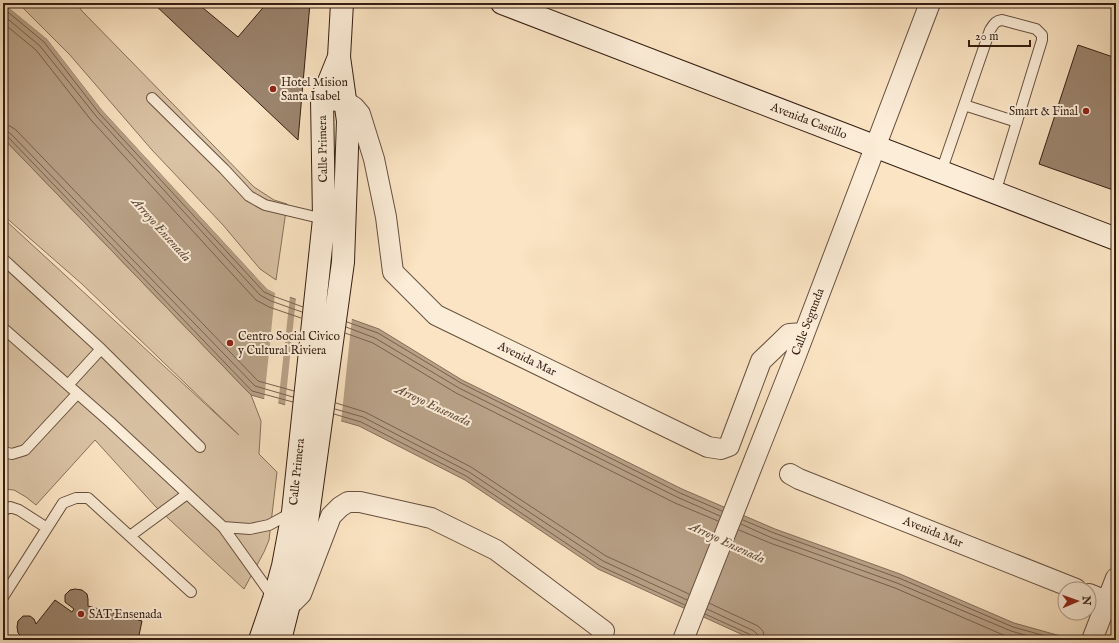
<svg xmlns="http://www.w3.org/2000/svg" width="1119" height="643" font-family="'IM FELL English',serif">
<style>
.green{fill:#dac3a5;stroke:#88715c}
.water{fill:#b8a187;stroke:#846d59}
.pier{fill:#fbe4c3}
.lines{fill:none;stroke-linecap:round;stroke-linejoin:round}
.shore{stroke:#77604d;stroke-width:1}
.building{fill:#9c856f;stroke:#361f13}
.lane-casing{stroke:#67503f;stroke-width:12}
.street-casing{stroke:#67503f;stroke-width:22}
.secondary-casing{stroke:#361f13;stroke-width:24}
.lane{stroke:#fcedd8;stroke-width:10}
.street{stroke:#fcedd8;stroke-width:20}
.secondary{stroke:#fcedd8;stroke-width:22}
.poi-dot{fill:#8f2418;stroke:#fcedd8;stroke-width:1.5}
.labels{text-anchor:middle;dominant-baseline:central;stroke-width:4;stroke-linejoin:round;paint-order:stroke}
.poi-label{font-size:12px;fill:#361f13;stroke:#fcedd8;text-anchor:start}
.street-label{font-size:12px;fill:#361f13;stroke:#fcedd8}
.water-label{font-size:13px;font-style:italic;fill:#644c3c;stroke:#fcedd8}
</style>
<rect width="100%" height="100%" fill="#fbe4c3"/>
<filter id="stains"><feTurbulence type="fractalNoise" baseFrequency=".005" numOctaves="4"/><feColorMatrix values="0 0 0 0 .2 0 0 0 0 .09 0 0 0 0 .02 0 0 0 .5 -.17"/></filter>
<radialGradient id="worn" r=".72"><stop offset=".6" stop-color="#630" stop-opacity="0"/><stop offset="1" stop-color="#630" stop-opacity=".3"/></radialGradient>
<path class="green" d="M 18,3 L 76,3 L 82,11 L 254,187 L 274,200 L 287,204 L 276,280 L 260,269 L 223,225 L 152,150 L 70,55 Z
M 3,138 L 251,395 L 261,421 L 259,454 L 277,472 L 269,540 L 264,552 L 244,589 L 155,506 L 95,440 L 36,505 L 26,497 L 14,490 L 3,489 L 3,218 L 239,435 L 82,284 L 3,215 Z"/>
<path class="water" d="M 3,3 L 47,39 L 102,110 L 267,289 L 379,329 L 462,380 L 682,489 L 775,529 L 900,574 L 1014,623 L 1075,640 L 754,640 L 598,569 L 465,480 L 359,426 L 251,395 L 3,138 Z"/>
<path class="pier" d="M 3,3 L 6,3 L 48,38 L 104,109 L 268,288 L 290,296 L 278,405 L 264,401 L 275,293 L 267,289 L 102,110 L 47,39 Z
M 296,298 L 352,318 L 341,422 L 285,406 Z"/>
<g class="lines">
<path class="shore" d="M 3,8 L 44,42 L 99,113 L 264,292 L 273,296 L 303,307
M 3,15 L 40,46 L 96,116 L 260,295 L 271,301 L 302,312
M 3,23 L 36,50 L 91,120 L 256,300 L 269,307 L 301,318
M 3,125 L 10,126 L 16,130 L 258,381 L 294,391
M 3,131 L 8,132 L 11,134 L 255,386 L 293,397
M 3,136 L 8,137 L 252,391 L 293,402
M 347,322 L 378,333 L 461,383 L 680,493 L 722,511
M 346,327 L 375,338 L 459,388 L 677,497 L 720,516
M 345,333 L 373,343 L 456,393 L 675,503 L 718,521
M 336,403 L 365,412 L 471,467 L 606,556 L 689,594
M 335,409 L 363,417 L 469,472 L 603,561 L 687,600
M 334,414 L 361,422 L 466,476 L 600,566 L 685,605
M 743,520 L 774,533 L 899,578 L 1013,627 L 1060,640
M 741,524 L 772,538 L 897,583 L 1011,631 L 1042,640
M 739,530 L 770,543 L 895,588 L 1008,637 L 1020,640
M 709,603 L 758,626 L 763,631 L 765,640
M 707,609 L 754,631 L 758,635 L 759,640
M 705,614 L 751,635 L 753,637 L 754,640"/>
</g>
<path class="building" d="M 153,3 L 197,3 L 238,37 L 267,3 L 310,3 L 298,140 Z
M 1078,45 L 1116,58 L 1116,191 L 1039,164 Z
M 75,589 L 82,590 L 87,594 L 88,599 L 88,606 L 142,621 L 138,640 L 25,640 L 27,637 L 21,636 L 18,633 L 17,627 L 18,621 L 23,616 L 30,616 L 34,619 L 36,624 L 55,600 L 72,612 L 74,609 L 65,602 L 65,595 L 70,590 Z"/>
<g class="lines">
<defs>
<path id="lane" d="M 152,98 L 224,169 L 249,196 L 265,205 L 324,219
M 964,105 L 1017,122
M 941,172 L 990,30 C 994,24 995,21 1002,20 L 1036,29 L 1042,35 L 1042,40 L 995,193
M 3,259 L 101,349 L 200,447
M 3,328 L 110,422 L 223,527 L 273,597
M 68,385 L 101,349
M 3,452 L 12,454 L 25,450 L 77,394
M 3,511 L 10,507 L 19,510 L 47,528
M 223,527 L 250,529 L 269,525 L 293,512
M 130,536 L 187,494
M 3,597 L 63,503 L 76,498 L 88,498 L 191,592"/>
<path id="street" d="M 322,99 L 346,102 L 354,107 L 360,114 L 374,159 L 386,217 L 393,272 L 436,315 L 708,447 L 721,449 L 729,446 L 761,361 L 789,334 L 804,333
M 790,474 L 799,479 L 1076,589
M 1089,594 L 1116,605
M 293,602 L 301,594 L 331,516 L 340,507 L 348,502 L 360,502 L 431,518 L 496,550 L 604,631
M 683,640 L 796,355 L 930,3
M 1092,640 L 1116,578"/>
<path id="secondary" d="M 502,3 L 1116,239
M 260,640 L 274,599 L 283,566 L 293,512 L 324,219 L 322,99 L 339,57
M 280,640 L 304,544 L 343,262 L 348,121 L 339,57 L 342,3"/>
</defs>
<use href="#lane" class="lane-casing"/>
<use href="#street" class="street-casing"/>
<use href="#secondary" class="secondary-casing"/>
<use href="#lane" class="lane"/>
<use href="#street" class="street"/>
<use href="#secondary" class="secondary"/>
</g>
<g class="poi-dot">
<circle cx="273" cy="89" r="4"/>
<circle cx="1086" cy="111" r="4"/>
<circle cx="230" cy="343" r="4"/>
<circle cx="81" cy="614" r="4"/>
</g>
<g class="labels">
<g class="poi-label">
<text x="281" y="82">Hotel Mision<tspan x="281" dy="14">Santa Isabel</tspan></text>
<text x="1078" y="111" text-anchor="end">Smart &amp; Final</text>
<text x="238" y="336">Centro Social Civico<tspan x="238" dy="14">y Cultural Riviera</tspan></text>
<text x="89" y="614">SAT Ensenada</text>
</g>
<g class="street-label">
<text transform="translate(809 121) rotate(21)">Avenida Castillo</text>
<text transform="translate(323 149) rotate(-91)">Calle Primera</text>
<text transform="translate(808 322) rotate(-69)">Calle Segunda</text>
<text transform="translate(527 359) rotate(26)">Avenida Mar</text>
<text transform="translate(297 472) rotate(-84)">Calle Primera</text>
<text transform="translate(933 532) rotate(22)">Avenida Mar</text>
</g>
<g class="water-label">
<text transform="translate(161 230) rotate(48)">Arroyo Ensenada</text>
<text transform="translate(433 406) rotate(25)">Arroyo Ensenada</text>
<text transform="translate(727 543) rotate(25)">Arroyo Ensenada</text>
</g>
</g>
<rect width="1119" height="643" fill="none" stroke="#fbe4c3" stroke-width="16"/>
<rect x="4" y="4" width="1111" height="635" fill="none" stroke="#361f13" stroke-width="2"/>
<rect x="8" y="8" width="1103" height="627" fill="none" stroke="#361f13"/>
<g transform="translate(1077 601) rotate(88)"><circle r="19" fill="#fcedd8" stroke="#ad9b89"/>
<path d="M0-3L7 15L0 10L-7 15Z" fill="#8f2418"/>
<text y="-6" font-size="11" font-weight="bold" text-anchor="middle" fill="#361f13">N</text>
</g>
<path d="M969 40v6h61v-6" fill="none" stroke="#361f13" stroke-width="2"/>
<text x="975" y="40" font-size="12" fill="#361f13" stroke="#fcedd8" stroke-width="3" paint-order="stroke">20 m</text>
<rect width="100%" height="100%" filter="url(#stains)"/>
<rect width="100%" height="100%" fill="url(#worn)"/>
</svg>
